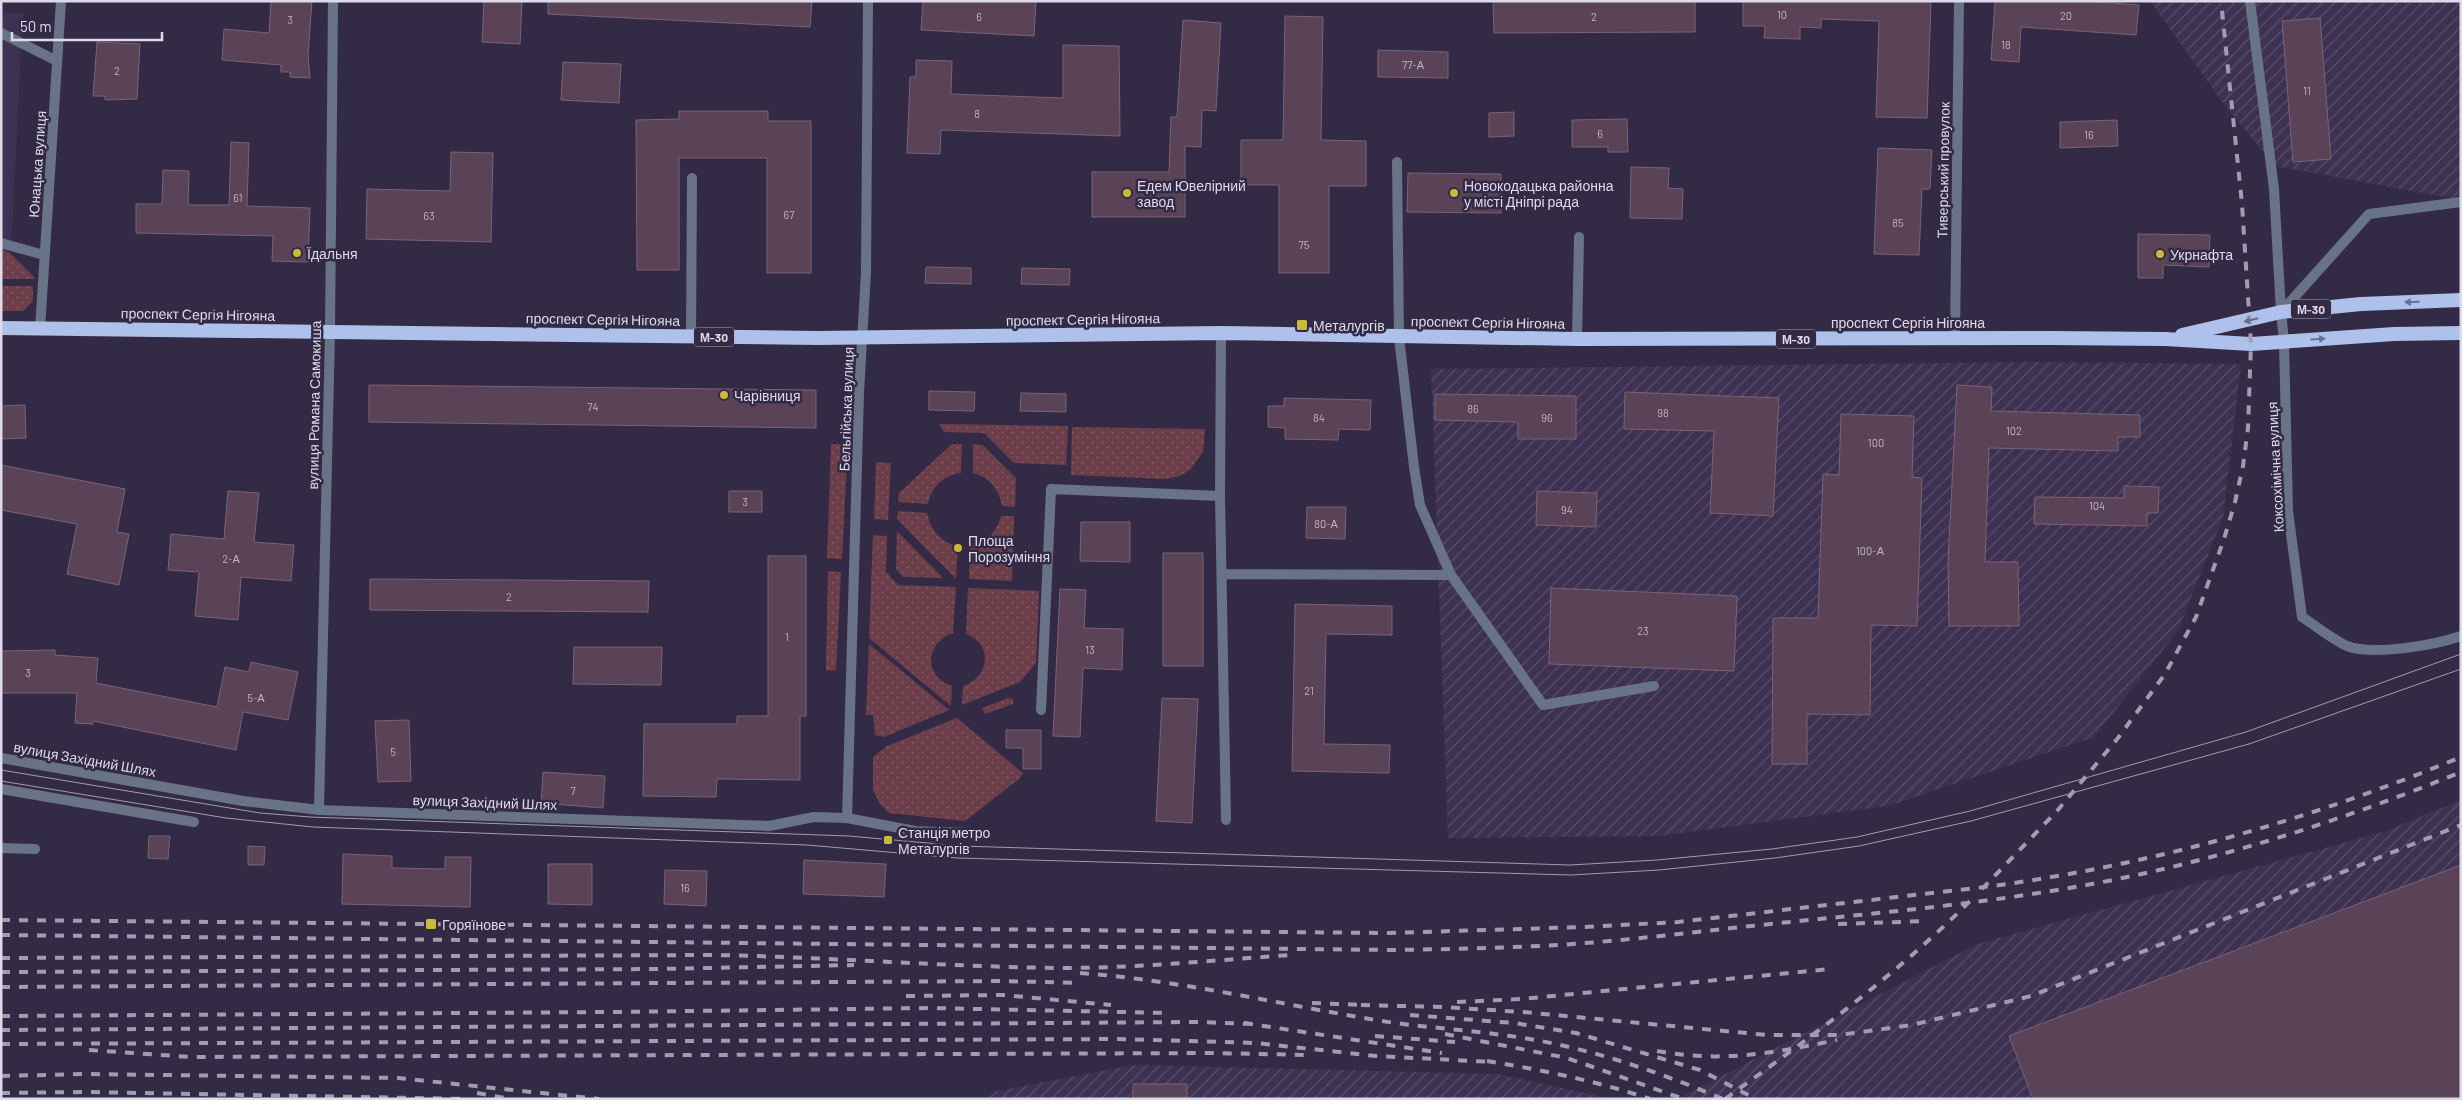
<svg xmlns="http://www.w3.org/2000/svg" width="2462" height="1100" font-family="Barlow,sans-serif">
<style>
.built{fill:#3d3252}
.industrial{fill:url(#industrial-furrows)}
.grass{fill:url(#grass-dots)}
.building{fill:#5b4357;stroke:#7b6278}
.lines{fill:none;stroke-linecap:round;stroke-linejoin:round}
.service{stroke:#697387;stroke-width:10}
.minor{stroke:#697387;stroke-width:10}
.trunk{stroke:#aec1ea;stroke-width:14}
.tram{stroke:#a19cb0;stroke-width:1}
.rail{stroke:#a19cb0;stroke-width:4;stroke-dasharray:9 9;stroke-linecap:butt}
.oneway{fill:#6a6e8f}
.poi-dot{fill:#cdb938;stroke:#332b45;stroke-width:2}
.labels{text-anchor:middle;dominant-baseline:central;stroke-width:5;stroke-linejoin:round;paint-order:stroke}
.number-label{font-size:11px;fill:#bdb4c5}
.shield{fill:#332b45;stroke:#aba6b8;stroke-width:1}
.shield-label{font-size:12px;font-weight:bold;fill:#dedaea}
.street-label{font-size:14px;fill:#dedaea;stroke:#332b45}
.poi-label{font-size:14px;fill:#dedaea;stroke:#332b45;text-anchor:start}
</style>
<defs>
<pattern id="industrial-furrows" width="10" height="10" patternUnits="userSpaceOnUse" patternTransform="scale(1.25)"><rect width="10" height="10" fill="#3d3252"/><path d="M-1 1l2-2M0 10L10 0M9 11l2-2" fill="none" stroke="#594f6b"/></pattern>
<pattern id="grass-dots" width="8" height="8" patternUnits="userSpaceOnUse" patternTransform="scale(1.25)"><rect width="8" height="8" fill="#6c3e4a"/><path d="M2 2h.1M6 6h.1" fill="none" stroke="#815964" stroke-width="1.8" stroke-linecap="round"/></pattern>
</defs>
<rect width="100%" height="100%" fill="#332b45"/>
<path class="built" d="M 1,13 L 23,13 L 10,267 L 1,267 Z"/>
<path class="industrial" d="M 2150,1 L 2461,1 L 2461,200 L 2275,166 L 2226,107 Z
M 2026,362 L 2241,364 L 2223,517 L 2178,631 L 2094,737 L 1888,806 L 1658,836 L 1448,838 L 1431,369 Z
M 2461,800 L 2461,1099 L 1677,1099 L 1977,944 L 2383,832 Z
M 1135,1065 L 1498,1074 L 1612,1099 L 986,1099 L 996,1091 Z"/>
<path class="grass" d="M 1,249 L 11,254 L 36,279 L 1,279 Z
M 1,286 L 33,286 L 33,301 L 23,311 L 1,311 Z
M 939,424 L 1068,426 L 1066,465 L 1014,463 L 984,433 L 944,432 Z
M 1072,427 L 1205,429 L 1203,452 L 1190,470 L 1180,476 L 1165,479 L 1071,475 Z
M 831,444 L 841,444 L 841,458 L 847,461 L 842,559 L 827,558 Z
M 952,444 L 962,444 L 961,473 C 943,475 931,488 928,504 L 898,502 L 899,493 Z
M 973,444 L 983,445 L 1016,478 L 1015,507 L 1002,506 C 999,490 990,477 973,473 Z
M 876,462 L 891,463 L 888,520 L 874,519 Z
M 898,511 L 927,513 C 931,530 940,542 958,546 L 956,579 L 897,519 Z
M 1001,516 L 1014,516 L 1012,581 L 969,579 L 970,546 C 987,544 997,531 1001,516 Z
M 897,531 L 943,578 L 903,577 L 896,569 Z
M 873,535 L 887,536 L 886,572 L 898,585 L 956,587 L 953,633 C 926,642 922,676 952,686 L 951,706 L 869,638 Z
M 828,571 L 841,572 L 836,670 L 826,671 Z
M 968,588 L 1039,591 L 1036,663 L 1020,682 L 962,705 L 963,686 C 989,678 994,644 966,634 Z
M 869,644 L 949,710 L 884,737 L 875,735 L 873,715 L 866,715 Z
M 1008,698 L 1013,699 L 1013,704 L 985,714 L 982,708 Z
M 957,718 L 1023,773 L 1019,779 L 965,821 L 889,813 L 880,804 L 873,790 L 873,757 L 887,746 Z"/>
<path class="building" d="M 271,1 L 312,1 L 308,54 L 310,78 L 290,77 L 290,72 L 281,72 L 281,65 L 222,60 L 224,29 L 269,33 Z
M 484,1 L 522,1 L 520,44 L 482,42 Z
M 548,1 L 812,1 L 810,27 L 548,14 Z
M 923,1 L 1036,1 L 1034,36 L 921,30 Z
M 1493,1 L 1695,1 L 1695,32 L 1494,33 Z
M 1743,1 L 1931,1 L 1927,118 L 1876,117 L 1879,21 L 1821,19 L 1821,28 L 1800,27 L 1800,39 L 1764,38 L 1765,26 L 1743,26 Z
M 1995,1 L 2085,1 L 2139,5 L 2136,35 L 2021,27 L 2019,62 L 1991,60 Z
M 1285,16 L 1323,17 L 1321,140 L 1366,141 L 1366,186 L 1329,186 L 1329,273 L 1279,273 L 1279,185 L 1241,185 L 1241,140 L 1283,140 Z
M 2320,18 L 2331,159 L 2293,162 L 2282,21 Z
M 1183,20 L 1221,23 L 1216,111 L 1202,110 L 1201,147 L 1185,146 L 1185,217 L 1092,217 L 1092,172 L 1169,172 L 1171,117 L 1177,117 Z
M 97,42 L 140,44 L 137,99 L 105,100 L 105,96 L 93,96 Z
M 1063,45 L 1119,46 L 1120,136 L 941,130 L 940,154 L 907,153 L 910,77 L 916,77 L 916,60 L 952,61 L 951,94 L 1063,98 Z
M 1378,50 L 1448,52 L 1448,78 L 1378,77 Z
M 563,62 L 621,64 L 619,103 L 561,100 Z
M 679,111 L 768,111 L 768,121 L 811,121 L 811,273 L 767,273 L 767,158 L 679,158 L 679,270 L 637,270 L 636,120 L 679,119 Z
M 1514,112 L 1514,136 L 1489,137 L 1489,113 Z
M 1627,119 L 1628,152 L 1608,152 L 1608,147 L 1572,147 L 1572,120 Z
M 2117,120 L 2118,146 L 2060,148 L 2060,122 Z
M 231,142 L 249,143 L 247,206 L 310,208 L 308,262 L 272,261 L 273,236 L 136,233 L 136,204 L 162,204 L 163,170 L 189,171 L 188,205 L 229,205 Z
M 1878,148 L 1932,150 L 1930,189 L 1922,189 L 1919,255 L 1874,254 Z
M 451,152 L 493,153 L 491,242 L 366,239 L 367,189 L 450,191 Z
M 1631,167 L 1669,168 L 1668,188 L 1683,189 L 1682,219 L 1630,218 Z
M 1408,173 L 1501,174 L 1501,213 L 1407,212 Z
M 2138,234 L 2210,235 L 2209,267 L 2163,265 L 2163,278 L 2138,278 Z
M 926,267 L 971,268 L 971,284 L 925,283 Z
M 1022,268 L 1070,269 L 1069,285 L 1021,284 Z
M 369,385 L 816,390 L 816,428 L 369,422 Z
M 1957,385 L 1992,387 L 1991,411 L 2140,415 L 2140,437 L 2118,437 L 2118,451 L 1989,448 L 1985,562 L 2018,562 L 2019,626 L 1949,626 L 1948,562 Z
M 929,391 L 975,392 L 974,411 L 929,410 Z
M 1625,392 L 1779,398 L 1773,516 L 1710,513 L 1714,431 L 1624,429 Z
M 1021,393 L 1066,394 L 1066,412 L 1020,411 Z
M 1435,394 L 1576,396 L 1576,439 L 1518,439 L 1518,422 L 1435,420 Z
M 1284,398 L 1371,400 L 1370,430 L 1339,429 L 1338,440 L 1285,439 L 1285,428 L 1268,427 L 1268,406 L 1284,406 Z
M 25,405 L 26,438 L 1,439 L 1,406 Z
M 1841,414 L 1914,416 L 1912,477 L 1922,478 L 1917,626 L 1871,625 L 1870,715 L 1807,714 L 1807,764 L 1772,764 L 1773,618 L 1818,618 L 1823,474 L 1839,475 Z
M 1,465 L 125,489 L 117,532 L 129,534 L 119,585 L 67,574 L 77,524 L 1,510 Z
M 2124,486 L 2159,487 L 2158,513 L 2147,513 L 2147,526 L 2034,524 L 2035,497 L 2124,498 Z
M 228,491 L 259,493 L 254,542 L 294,545 L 291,581 L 241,577 L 238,620 L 195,616 L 199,572 L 168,570 L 171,534 L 224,539 Z
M 729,491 L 762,491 L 762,512 L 729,512 Z
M 1537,491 L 1597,493 L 1596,527 L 1536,525 Z
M 1307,507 L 1346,507 L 1345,539 L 1306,538 Z
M 1081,522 L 1130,522 L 1130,562 L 1080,561 Z
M 1163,553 L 1203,553 L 1203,666 L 1163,666 Z
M 768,556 L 806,556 L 806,716 L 800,716 L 800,780 L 717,779 L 716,797 L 643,796 L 644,724 L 737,724 L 737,716 L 768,716 Z
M 370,579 L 649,581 L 648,612 L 370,610 Z
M 1551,588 L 1737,596 L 1734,671 L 1549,664 Z
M 1060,589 L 1086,590 L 1084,628 L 1123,629 L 1122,670 L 1083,668 L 1080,737 L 1053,736 Z
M 1295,604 L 1392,606 L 1392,635 L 1326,634 L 1324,744 L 1390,745 L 1389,773 L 1292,771 Z
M 574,647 L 662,647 L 661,685 L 573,684 Z
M 55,650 L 55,655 L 98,658 L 96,683 L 217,707 L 225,667 L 249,672 L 251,662 L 298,672 L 288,720 L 243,712 L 236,750 L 93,721 L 93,724 L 75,723 L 77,693 L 1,693 L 1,651 Z
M 1162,698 L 1198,699 L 1192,823 L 1156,821 Z
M 409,720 L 411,781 L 378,782 L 375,721 Z
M 1006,730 L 1041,730 L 1041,769 L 1023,769 L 1023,748 L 1006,748 Z
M 543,772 L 605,776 L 603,808 L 541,803 Z
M 149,836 L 170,836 L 168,859 L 148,858 Z
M 248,846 L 265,847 L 264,865 L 248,865 Z
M 343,854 L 392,856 L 392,868 L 445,869 L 445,857 L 471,857 L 470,907 L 342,904 Z
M 804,860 L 886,864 L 884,897 L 803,894 Z
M 548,864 L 592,864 L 592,905 L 548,904 Z
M 2461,865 L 2461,1099 L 2033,1099 L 2009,1036 Z
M 665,870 L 707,871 L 706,906 L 664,904 Z
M 1133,1084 L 1187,1084 L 1187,1099 L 1133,1099 Z"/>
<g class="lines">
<path class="service" d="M 1,33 L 57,61
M 1397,162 L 1399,337 L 1414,467 L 1420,505 L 1451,575
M 1,243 L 44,255
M 1221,333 L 1220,496 L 1226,820
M 691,336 L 692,178
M 1577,339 L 1579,237
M 1955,339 L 1959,1
M 1222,574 L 1451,575 L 1543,705 L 1654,686
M 1041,710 L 1051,489 L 1220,496
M 1,789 L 194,822
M 319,810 L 769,826 L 814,817 L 847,818 L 915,831 L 970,833
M 1,848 L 35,849"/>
<path class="minor" d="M 2250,1 L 2274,189 L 2281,312
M 2461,202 L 2369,214 L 2281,312 L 2284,341 L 2288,511 L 2302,617 C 2316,626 2332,639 2347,646 C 2373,656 2435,645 2461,636
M 40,329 L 61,1
M 1,758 L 243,801 L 319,810 L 330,332 L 333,1
M 847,818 L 859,393 L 866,272 L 868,1"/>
<path class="trunk" d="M 1,328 L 817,338 L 1221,333 L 1577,339 L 2050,338 L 2165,339 L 2251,344 L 2394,334 L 2461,333
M 2182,335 L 2281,312 L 2361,304 L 2461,300"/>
<path class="tram" d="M 1,770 L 260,813 L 310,817 L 849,836 L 961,846 L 1570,865 L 1657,860 L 1772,849 L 1857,837 L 1970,811 L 2246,732 L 2461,654
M 1,781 L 226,818 L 313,827 L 807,845 L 957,858 L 1571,875 L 1659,870 L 1775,858 L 1859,846 L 1971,821 L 2249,744 L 2461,669"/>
<path class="rail" d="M 1982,889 L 2057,811 L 2118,738 L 2165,674 L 2196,617 L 2224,539 L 2235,502 L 2243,466 L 2248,428 L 2251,344 L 2242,204 L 2221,1
M 1,920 L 1388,933 L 1585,927 L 1678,922 L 1993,886 C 2155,864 2309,820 2461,757
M 1838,924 L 1928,921
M 1,935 L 1393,950 C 1453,949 1513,948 1573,944 C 1642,939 1711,930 1780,923 C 1907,910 2035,899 2159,870 C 2262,846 2363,812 2461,772
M 1,958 L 713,955 C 830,957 947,967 1064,968 C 1140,968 1215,960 1291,955
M 1,972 L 660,969 L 854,965
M 1080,973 C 1176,980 1270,1002 1364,1018 C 1412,1027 1462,1029 1510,1036 C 1584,1046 1654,1070 1723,1099
M 1,987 L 1003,981 L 1079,983
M 906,996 L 1003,995 L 1111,1005
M 1457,1002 L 1522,999 L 1830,969
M 1312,1003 L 1367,1005
M 1361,1005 L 1442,1007 L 1523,1012 L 1767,1035 L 1839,1035 L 1912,1025 L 2031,996 L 2461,825
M 1410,1015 L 1514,1023 L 1576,1033 L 1700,1070 L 1756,1099
M 1,1016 L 614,1012 L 929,1008 L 1168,1013
M 1244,1023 L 1442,1053
M 1,1030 L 1197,1022 L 1252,1024
M 1445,1034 L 1567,1058 L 1684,1099
M 1375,1036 L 1455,1042
M 1,1044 L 1118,1039 L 1256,1043 L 1376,1056 L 1493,1062
M 89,1050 L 190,1057 L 1213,1053 L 1306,1055
M 1657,1051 C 1721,1063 1774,1053 1837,1040
M 1487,1061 C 1542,1070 1597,1081 1650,1099
M 1,1076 L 84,1074 L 398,1078 L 599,1099
M 1,1093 L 85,1092 L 469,1099
M 477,1093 L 511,1099
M 1725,1099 C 1811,1037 1895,976 1970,901"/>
</g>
<defs><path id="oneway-solid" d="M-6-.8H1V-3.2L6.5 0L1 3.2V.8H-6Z" transform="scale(1.25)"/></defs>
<g class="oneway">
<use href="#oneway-solid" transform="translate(2412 302) rotate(178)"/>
<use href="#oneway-solid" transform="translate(2251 320) rotate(166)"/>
<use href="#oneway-solid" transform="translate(2318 339) rotate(-4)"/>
</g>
<g class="poi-dot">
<circle cx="1127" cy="193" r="5"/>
<circle cx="1454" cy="193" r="5"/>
<circle cx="297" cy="253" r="5"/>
<circle cx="2160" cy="254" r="5"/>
<rect x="1296" y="319" width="12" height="12" rx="2.5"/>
<circle cx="724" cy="395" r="5"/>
<circle cx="958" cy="548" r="5"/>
<rect x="883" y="835" width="10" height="10" rx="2.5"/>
<rect x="425" y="918" width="12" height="12" rx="2.5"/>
</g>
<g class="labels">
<g class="number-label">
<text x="1782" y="14">10</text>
<text x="2066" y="15">20</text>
<text x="979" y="16">6</text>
<text x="1594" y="16">2</text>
<text x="290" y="19">3</text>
<text x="2006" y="44">18</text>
<text x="1413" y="64">77-А</text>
<text x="117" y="70">2</text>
<text x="2307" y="90">11</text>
<text x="977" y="113">8</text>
<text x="1600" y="133">6</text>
<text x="2089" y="134">16</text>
<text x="238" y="197">61</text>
<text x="789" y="214">67</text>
<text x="429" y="215">63</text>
<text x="1898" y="222">85</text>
<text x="1304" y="244">75</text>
<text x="593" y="406">74</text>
<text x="1473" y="408">86</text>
<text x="1663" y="412">98</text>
<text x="1319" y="417">84</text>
<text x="1547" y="417">96</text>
<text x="2014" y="430">102</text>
<text x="1876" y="442">100</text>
<text x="745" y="501">3</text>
<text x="2097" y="505">104</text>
<text x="1567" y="509">94</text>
<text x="1326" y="523">80-А</text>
<text x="1870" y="550">100-А</text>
<text x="231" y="558">2-А</text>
<text x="509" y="596">2</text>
<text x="1643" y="630">23</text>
<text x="787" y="636">1</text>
<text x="1090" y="649">13</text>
<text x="28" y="672">3</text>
<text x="1309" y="690">21</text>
<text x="256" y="697">5-А</text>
<text x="393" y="751">5</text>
<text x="573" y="790">7</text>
<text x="685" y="887">16</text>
</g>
<g class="shield">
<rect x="2291" y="299.5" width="40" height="19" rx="4"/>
<rect x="694" y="327.5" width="40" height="19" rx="4"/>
<rect x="1776" y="329.5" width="40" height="19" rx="4"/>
</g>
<g class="shield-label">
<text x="2311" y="309">М-30</text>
<text x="714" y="337">М-30</text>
<text x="1796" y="339">М-30</text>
</g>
<g class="street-label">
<text transform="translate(37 164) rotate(-86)">Юнацька вулиця</text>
<text transform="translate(1943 170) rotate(-89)">Тиверський провулок</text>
<text transform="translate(198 314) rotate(1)">проспект Сергія Нігояна</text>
<text transform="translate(603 319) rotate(1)">проспект Сергія Нігояна</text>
<text transform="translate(1083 319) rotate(-1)">проспект Сергія Нігояна</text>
<text transform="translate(1488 322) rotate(1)">проспект Сергія Нігояна</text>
<text x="1908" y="322">проспект Сергія Нігояна</text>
<text transform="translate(314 405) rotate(-89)">вулиця Романа Самокиша</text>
<text transform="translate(846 409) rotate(-88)">Бельгійська вулиця</text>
<text transform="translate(2275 467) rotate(-93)">Коксохімічна вулиця</text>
<text transform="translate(85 759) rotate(10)">вулиця Західний Шлях</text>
<text transform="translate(485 802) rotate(2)">вулиця Західний Шлях</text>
</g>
<g class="poi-label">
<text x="1137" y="185">Едем Ювелірний<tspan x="1137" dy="16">завод</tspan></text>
<text x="1464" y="185">Новокодацька районна<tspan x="1464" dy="16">у місті Дніпрі рада</tspan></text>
<text x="307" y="253">Їдальня</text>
<text x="2170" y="254">Укрнафта</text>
<text x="1313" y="325">Металургів</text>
<text x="734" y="395">Чарівниця</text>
<text x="968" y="540">Площа<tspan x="968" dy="16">Порозуміння</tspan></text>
<text x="898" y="832">Станція метро<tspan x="898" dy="16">Металургів</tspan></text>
<text x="442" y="924">Горяїнове</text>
</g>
</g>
<rect width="2462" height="1100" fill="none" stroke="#dedaea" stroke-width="5"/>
<path d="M12 32v8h150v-8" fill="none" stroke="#dedaea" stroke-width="2.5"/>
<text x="20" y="32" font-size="15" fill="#dedaea" stroke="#332b45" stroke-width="4" paint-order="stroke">50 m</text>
</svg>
